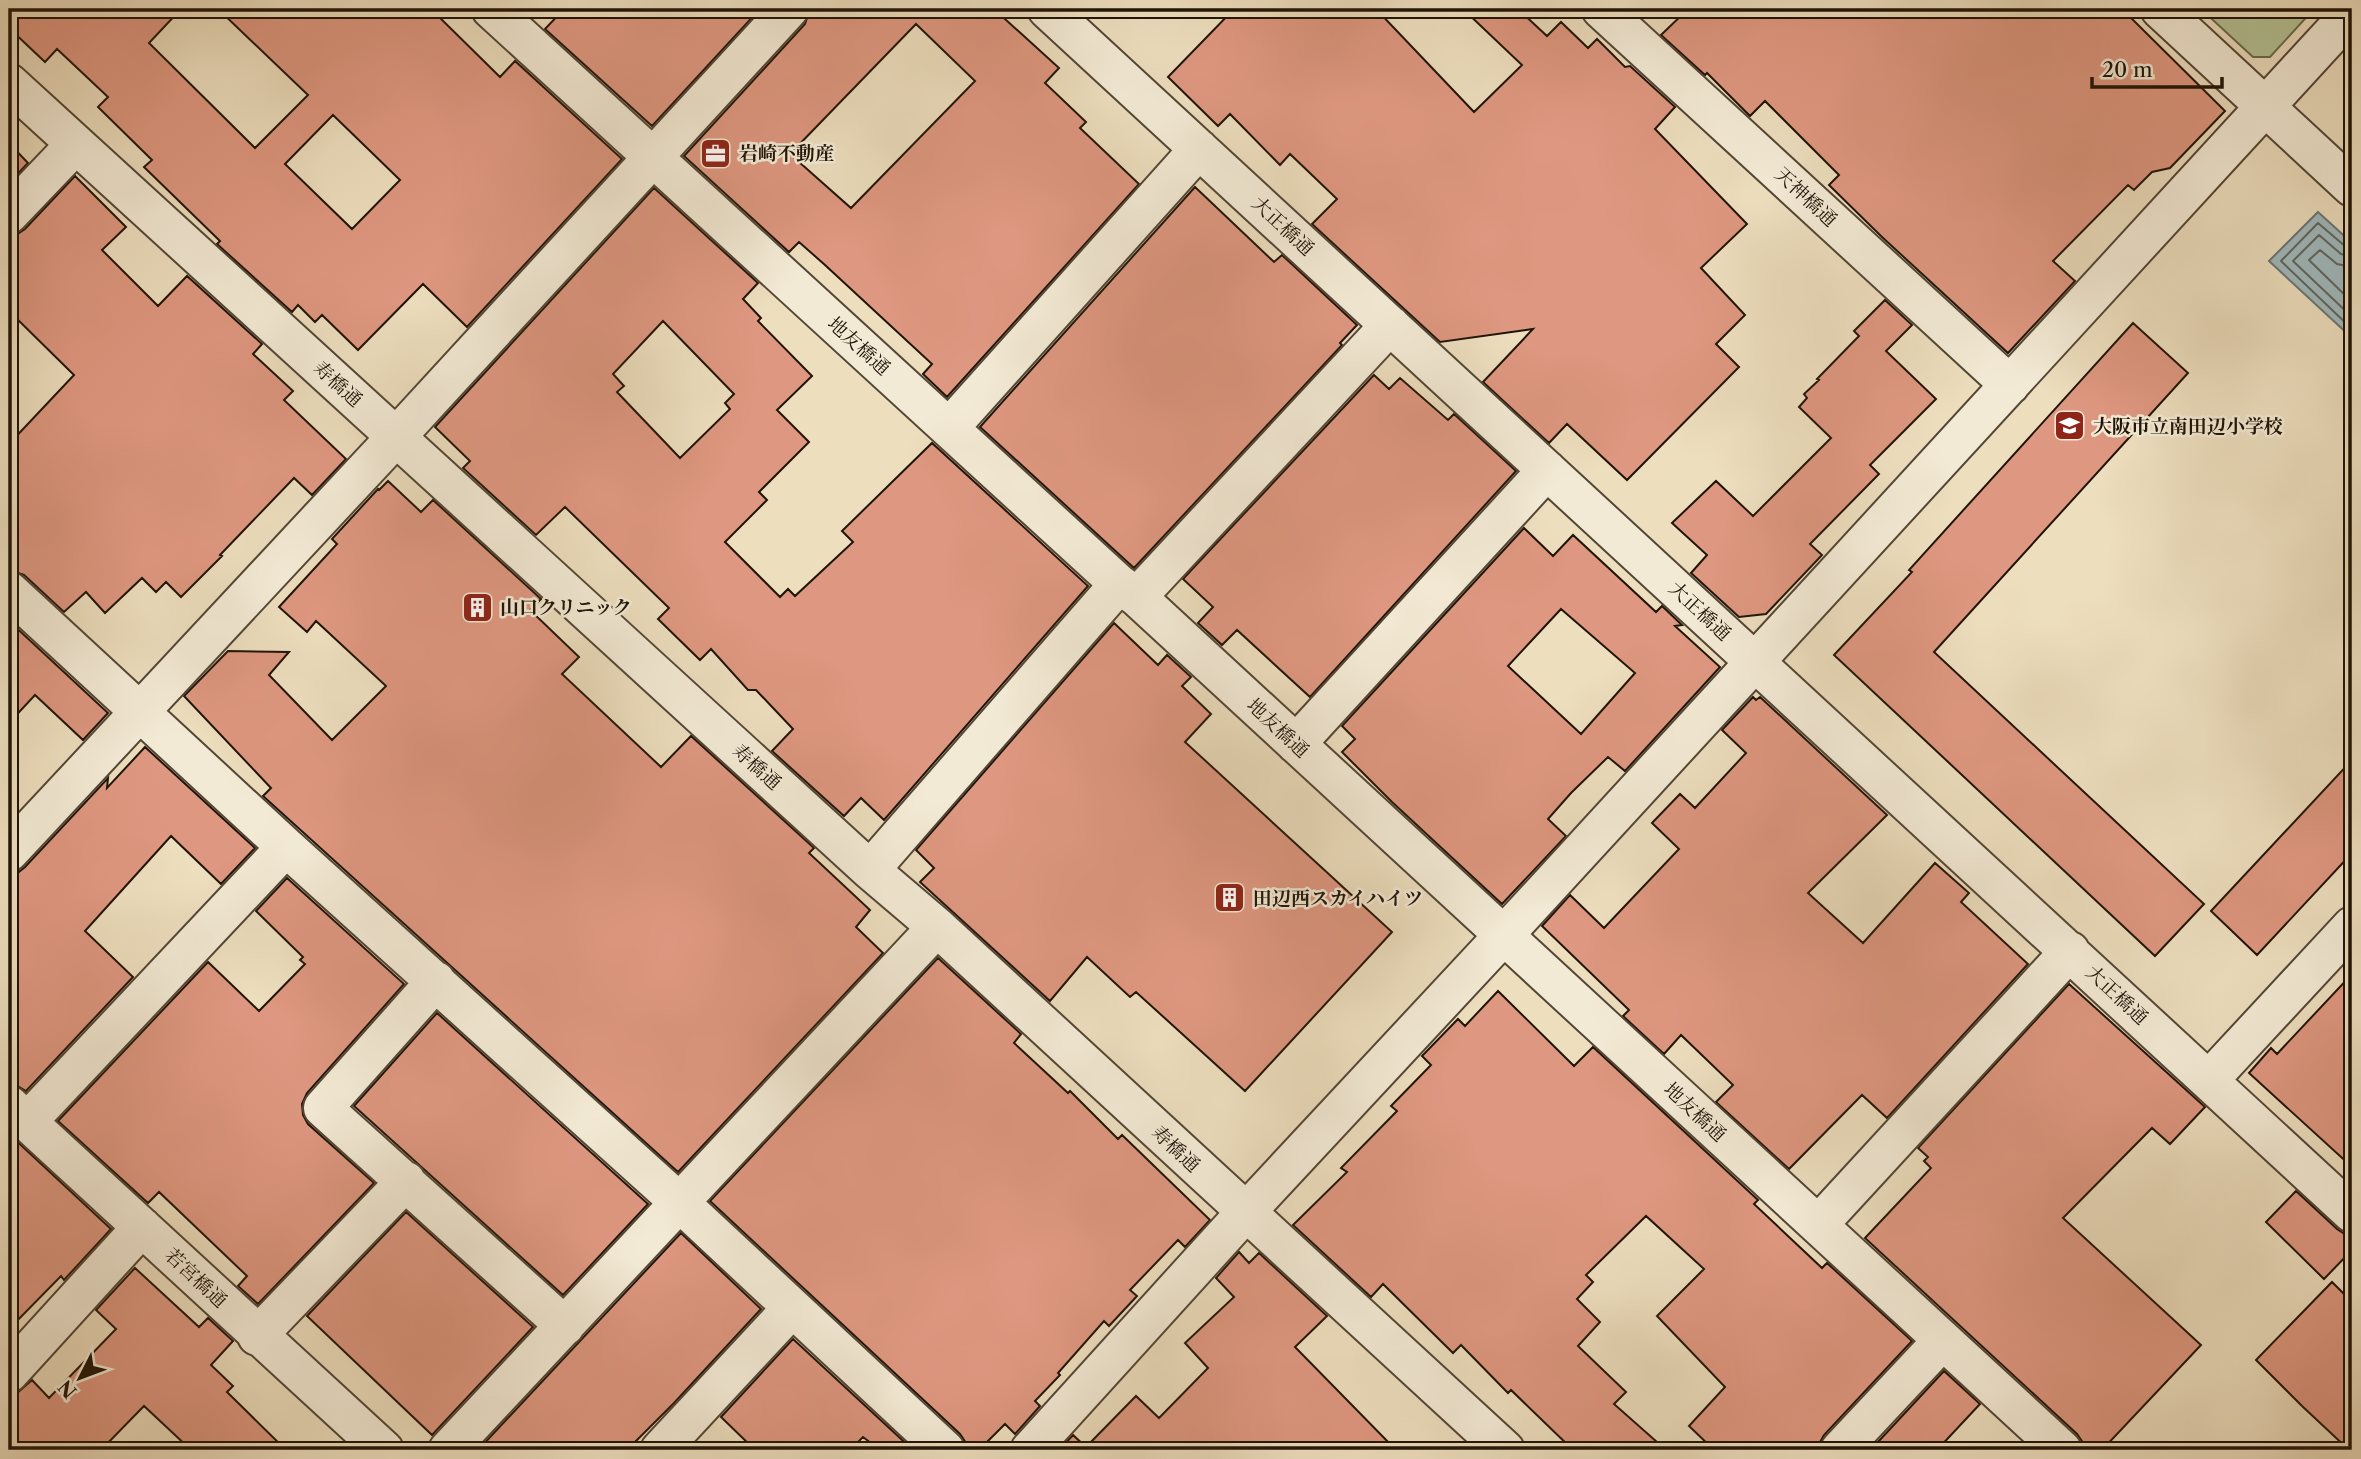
<svg xmlns="http://www.w3.org/2000/svg" width="2361" height="1459" font-family="'Libre Caslon Text','Noto Serif JP',serif">
<style>
.green{fill:#b4c295;stroke:#6a6b4e;stroke-width:2}
.water{fill:#a0b9bd;stroke:#6d7775;stroke-width:2}
.lines{fill:none;stroke-linecap:round;stroke-linejoin:round}
.shore{stroke:#606662;stroke-width:2}
.building{fill:#de9780;stroke:#201408;stroke-width:2;fill-rule:evenodd}
.minor-casing{stroke:#534636;stroke-width:42}
.minor{stroke:#f3ead5;stroke-width:38}
.labels{text-anchor:middle;dominant-baseline:central;stroke-width:5;stroke-linejoin:round;paint-order:stroke}
.poi-label{font-size:19px;font-weight:bold;fill:#201408;stroke:#f3ead5;text-anchor:start}
.street-label{font-size:19px;fill:#201408;stroke:#f3ead5}
</style>
<rect width="100%" height="100%" fill="#eddebe"/>
<filter id="stains"><feTurbulence type="fractalNoise" baseFrequency=".00286" numOctaves="4"/><feColorMatrix values="0 0 0 0 .2 0 0 0 0 .09 0 0 0 0 .02 0 0 0 .5 -.17"/></filter>
<radialGradient id="worn" r=".72"><stop offset=".6" stop-color="#630" stop-opacity="0"/><stop offset="1" stop-color="#630" stop-opacity=".3"/></radialGradient>
<path class="green" d="M 2201,9 L 2314,9 L 2270,57 L 2253,57 Z"/>
<path class="water" d="M 2318,212 L 2352,243 L 2352,338 L 2269,261 Z"/>
<g class="lines">
<path class="shore" d="M 2352,248 L 2346,247 L 2318,223 L 2281,261 L 2352,329
M 2352,257 L 2341,254 L 2319,235 L 2293,261 L 2352,317
M 2352,267 L 2337,264 L 2320,250 L 2309,260 L 2352,302"/>
</g>
<path class="building" d="M 9,9 L 181,9 L 149,43 L 255,148 L 308,95 L 218,9 L 431,9 L 500,77 L 515,61 L 622,159 L 467,327 L 423,284 L 358,350 L 322,315 L 315,322 L 298,305 L 292,312 L 217,244 L 220,241 L 144,167 L 152,160 L 98,107 L 108,97 L 57,49 L 45,62 L 9,28 ZM 333,115 L 400,180 L 352,229 L 285,164 Z
M 564,9 L 760,9 L 652,126 L 545,29 Z
M 810,9 L 994,9 L 1059,68 L 1045,83 L 1086,122 L 1080,128 L 1139,184 L 947,397 L 923,374 L 932,364 L 825,265 L 799,242 L 789,252 L 684,156 L 805,24 ZM 916,24 L 975,81 L 851,208 L 790,154 Z
M 1234,9 L 1376,9 L 1474,112 L 1522,65 L 1463,9 L 1518,9 L 1547,36 L 1561,22 L 1588,48 L 1597,39 L 1625,67 L 1630,66 L 1675,107 L 1655,129 L 1747,224 L 1701,268 L 1745,315 L 1716,344 L 1739,367 L 1627,480 L 1567,424 L 1549,443 L 1483,382 L 1533,329 L 1440,342 L 1312,224 L 1337,199 L 1290,154 L 1280,165 L 1230,114 L 1218,126 L 1168,77 Z
M 1688,9 L 2122,9 L 2225,111 L 2170,168 L 2152,172 L 2134,190 L 2128,185 L 2053,261 L 2075,281 L 2008,353 L 1882,237 L 1829,185 L 1839,175 L 1765,101 L 1750,116 L 1707,73 L 1705,75 L 1661,35 Z
M 9,143 L 28,163 L 9,183 Z
M 75,176 L 126,227 L 102,250 L 158,306 L 187,276 L 262,344 L 253,354 L 293,391 L 284,400 L 346,459 L 312,495 L 294,478 L 220,555 L 222,556 L 181,597 L 166,582 L 156,592 L 142,578 L 105,613 L 86,592 L 64,612 L 24,575 L 9,570 L 9,444 L 74,375 L 9,311 L 9,235 L 16,235 L 25,229 Z
M 1195,187 L 1274,262 L 1282,255 L 1357,325 L 1340,343 L 1342,345 L 1134,568 L 980,427 Z
M 654,188 L 758,283 L 743,299 L 761,318 L 758,321 L 812,376 L 777,410 L 809,442 L 759,492 L 767,500 L 725,542 L 780,597 L 788,589 L 795,596 L 853,542 L 842,531 L 932,443 L 1088,586 L 884,820 L 861,798 L 844,816 L 772,751 L 793,729 L 756,690 L 748,690 L 711,649 L 700,660 L 658,619 L 669,608 L 565,507 L 536,535 L 463,468 L 470,461 L 435,427 ZM 663,321 L 734,394 L 725,403 L 730,409 L 680,458 L 617,392 L 624,386 L 613,374 Z
M 1885,300 L 1912,325 L 1886,351 L 1936,399 L 1870,465 L 1879,474 L 1810,544 L 1822,555 L 1766,614 L 1739,617 L 1691,573 L 1707,555 L 1672,523 L 1716,481 L 1753,516 L 1831,438 L 1799,407 L 1807,398 L 1804,394 L 1819,380 L 1817,379 L 1859,336 L 1854,331 Z
M 2133,323 L 2188,373 L 1934,652 L 2204,904 L 2155,956 L 1834,655 L 1912,572 L 1909,570 Z
M 1374,375 L 1389,389 L 1400,378 L 1448,420 L 1454,414 L 1516,471 L 1310,697 L 1237,630 L 1222,645 L 1198,623 L 1213,607 L 1183,579 Z
M 388,481 L 421,512 L 433,500 L 541,599 L 530,610 L 579,657 L 562,674 L 661,767 L 691,736 L 814,848 L 809,853 L 870,910 L 856,927 L 883,953 L 678,1172 L 263,796 L 271,788 L 184,696 L 228,651 L 289,652 L 269,675 L 332,740 L 386,686 L 316,621 L 307,632 L 279,607 L 337,544 L 332,539 L 378,489 L 379,490 Z
M 1524,528 L 1553,556 L 1573,535 L 1656,612 L 1662,606 L 1682,625 L 1675,626 L 1720,667 L 1625,771 L 1608,757 L 1571,793 L 1548,819 L 1566,836 L 1502,904 L 1392,802 L 1342,752 L 1355,739 L 1342,726 ZM 1561,609 L 1635,673 L 1581,734 L 1508,666 Z
M 9,621 L 108,713 L 83,740 L 35,695 L 9,723 Z
M 1114,623 L 1158,665 L 1167,655 L 1191,677 L 1182,686 L 1211,714 L 1185,742 L 1392,932 L 1245,1091 L 1136,992 L 1130,997 L 1087,957 L 1050,1001 L 920,882 L 934,868 L 916,850 Z
M 1753,697 L 1756,700 L 1760,697 L 1887,815 L 1808,893 L 1863,943 L 1935,863 L 1969,893 L 1961,902 L 2028,964 L 1887,1118 L 1862,1095 L 1789,1169 L 1716,1102 L 1733,1085 L 1681,1035 L 1664,1054 L 1623,1016 L 1629,1010 L 1542,926 L 1570,895 L 1604,928 L 1679,849 L 1652,823 L 1680,794 L 1695,808 L 1746,753 L 1722,730 Z
M 145,747 L 255,848 L 221,884 L 171,836 L 85,931 L 133,977 L 26,1091 L 14,1084 L 9,1084 L 9,880 L 25,867 L 108,778 L 107,788 Z
M 2352,760 L 2352,853 L 2257,955 L 2211,911 Z
M 287,878 L 404,984 L 307,1093 L 302,1104 L 303,1115 L 308,1124 L 374,1183 L 258,1304 L 238,1286 L 247,1276 L 159,1192 L 148,1203 L 58,1121 L 208,962 L 259,1011 L 305,964 L 300,960 L 303,957 L 256,911 Z
M 938,958 L 1021,1034 L 1014,1043 L 1068,1093 L 1070,1091 L 1118,1139 L 1122,1135 L 1210,1220 L 1185,1247 L 1178,1240 L 1130,1290 L 1137,1296 L 1109,1326 L 1104,1321 L 1058,1373 L 1060,1375 L 1035,1401 L 1040,1406 L 1015,1434 L 1005,1424 L 979,1450 L 966,1450 L 966,1443 L 960,1434 L 710,1201 Z
M 2352,974 L 2352,1167 L 2249,1073 L 2271,1048 L 2277,1054 Z
M 2069,984 L 2205,1107 L 2170,1144 L 2152,1128 L 2063,1218 L 2201,1345 L 2102,1450 L 2088,1450 L 2077,1434 L 1865,1238 L 1931,1168 L 1924,1161 L 1928,1157 L 1918,1148 Z
M 1498,991 L 1574,1066 L 1593,1047 L 1758,1200 L 1754,1204 L 1822,1268 L 1827,1263 L 1912,1341 L 1824,1435 L 1819,1444 L 1819,1450 L 1714,1450 L 1689,1426 L 1725,1387 L 1657,1316 L 1704,1269 L 1646,1216 L 1586,1275 L 1593,1282 L 1577,1299 L 1600,1322 L 1578,1346 L 1626,1392 L 1614,1404 L 1666,1450 L 1573,1450 L 1511,1390 L 1508,1393 L 1461,1345 L 1453,1353 L 1383,1284 L 1371,1297 L 1293,1225 L 1347,1172 L 1341,1168 L 1397,1111 L 1391,1106 L 1431,1065 L 1422,1056 L 1458,1019 L 1465,1026 Z
M 437,1013 L 648,1204 L 563,1295 L 354,1106 Z
M 9,1134 L 111,1229 L 64,1280 L 61,1276 L 9,1329 Z
M 2296,1191 L 2337,1229 L 2352,1239 L 2352,1250 L 2324,1279 L 2266,1222 Z
M 406,1212 L 533,1327 L 432,1435 L 307,1316 Z
M 681,1233 L 761,1309 L 674,1403 L 627,1450 L 478,1450 Z
M 1239,1252 L 1249,1263 L 1259,1253 L 1327,1316 L 1295,1347 L 1396,1450 L 1059,1450 L 1073,1435 L 1086,1447 L 1136,1396 L 1159,1418 L 1208,1368 L 1185,1343 L 1234,1297 L 1216,1278 Z
M 135,1268 L 199,1327 L 208,1318 L 233,1341 L 211,1365 L 233,1386 L 227,1392 L 286,1450 L 191,1450 L 144,1406 L 101,1450 L 9,1450 L 9,1394 L 16,1394 L 32,1380 L 49,1398 L 116,1329 L 96,1310 Z
M 2332,1282 L 2352,1302 L 2352,1450 L 2349,1450 L 2302,1406 L 2256,1360 Z
M 793,1339 L 913,1450 L 880,1450 L 863,1437 L 850,1450 L 755,1450 L 721,1417 Z
M 1944,1371 L 1980,1404 L 1937,1450 L 1884,1450 L 1877,1443 Z"/>
<g class="lines">
<defs>
<path id="minor" d="M 491,9 L 1119,584 L 1137,597 L 2062,1450
M 1047,9 L 2352,1213
M 1601,9 L 2010,385
M 2160,9 L 2352,187
M 9,83 L 870,870 L 937,927 L 1505,1450
M 9,214 L 75,145
M 949,428 L 1199,149
M 9,591 L 286,847 L 679,1202 L 945,1450
M 1137,597 L 1390,325
M 1296,744 L 1547,470
M 9,852 L 396,437 L 789,9
M 870,870 L 1119,584
M 436,981 L 323,1108 L 565,1326
M 2209,1080 L 2352,926
M 9,1105 L 384,1450
M 27,1122 L 286,847
M 1818,1225 L 2070,951
M 257,1336 L 406,1181
M 9,1373 L 142,1227
M 448,1450 L 937,927
M 660,1450 L 792,1308
M 1030,1450 L 1245,1213 L 1504,935 L 2352,12
M 1840,1450 L 1942,1341"/>
</defs>
<use href="#minor" class="minor-casing"/>
<use href="#minor" class="minor"/>
</g>
<defs>
<symbol id="office-square" viewBox="-11 -11 22 22"><rect x="-9" y="-9" width="18" height="18" rx="4" fill="#8f2418" stroke="#f3ead5"/><path d="M-6-3h4V-5.5h4V-3h4V5H-6ZM-1-4.5V-3h2v-1.5ZM-6 0V1H6V0Z" fill="#fff"/></symbol>
<symbol id="school-square" viewBox="-11 -11 22 22"><rect x="-9" y="-9" width="18" height="18" rx="4" fill="#8f2418" stroke="#f3ead5"/><path d="M0-5L7-2L0 1L-7-2ZM-4 1L0 2.5L4 1V4Q0 6-4 4Z" fill="#fff"/></symbol>
<symbol id="building-square" viewBox="-11 -11 22 22"><rect x="-9" y="-9" width="18" height="18" rx="4" fill="#8f2418" stroke="#f3ead5"/><path d="M-4-6H4V6H1V3H-1V6H-4ZM-2.5-4.3h1.7v1.8h-1.7ZM.8-4.3h1.7v1.8H.8ZM-2.5-1h1.7V.8h-1.7ZM.8-1h1.7V.8H.8Z" fill="#fff"/></symbol>
</defs>
<g fill-rule="evenodd">
<use href="#office-square" x="698" y="136" width="35" height="35"/>
<use href="#school-square" x="2052" y="408" width="35" height="35"/>
<use href="#building-square" x="460" y="590" width="35" height="35"/>
<use href="#building-square" x="1212" y="880" width="35" height="35"/>
</g>
<g class="labels">
<g class="poi-label">
<text x="739" y="153">岩崎不動産</text>
<text x="2093" y="426">大阪市立南田辺小学校</text>
<text x="500" y="607">山口クリニック</text>
<text x="1253" y="898">田辺西スカイハイツ</text>
</g>
<g class="street-label">
<text transform="translate(1806 197) rotate(43)">天神橋通</text>
<text transform="translate(1283 226) rotate(43)">大正橋通</text>
<text transform="translate(859 346) rotate(42)">地友橋通</text>
<text transform="translate(338 384) rotate(42)">寿橋通</text>
<text transform="translate(1700 611) rotate(43)">大正橋通</text>
<text transform="translate(1278 728) rotate(43)">地友橋通</text>
<text transform="translate(757 767) rotate(42)">寿橋通</text>
<text transform="translate(2117 995) rotate(43)">大正橋通</text>
<text transform="translate(1695 1112) rotate(43)">地友橋通</text>
<text transform="translate(1176 1149) rotate(43)">寿橋通</text>
<text transform="translate(196 1278) rotate(43)">若宮橋通</text>
</g>
</g>
<rect width="2361" height="1459" fill="none" stroke="#eddebe" stroke-width="35"/>
<rect x="10" y="10" width="2340" height="1438" fill="none" stroke="#201408" stroke-width="3.5"/>
<rect x="18" y="18" width="2326" height="1424" fill="none" stroke="#201408" stroke-width="2"/>
<g transform="translate(80 1378) rotate(228)" stroke="#f3ead5" stroke-width="5" paint-order="stroke">
<path d="M0-5L12 26L0 18L-12 26Z" fill="#201408"/>
<text y="-10" font-size="19" font-weight="bold" text-anchor="middle" fill="#201408">N</text>
</g>
<path d="M2092 77v10h130v-10" fill="none" stroke="#201408" stroke-width="3.5"/>
<text x="2102" y="77" font-size="21" fill="#201408" stroke="#f3ead5" stroke-width="5" paint-order="stroke">20 m</text>
<rect width="100%" height="100%" filter="url(#stains)"/>
<rect width="100%" height="100%" fill="url(#worn)"/>
</svg>
